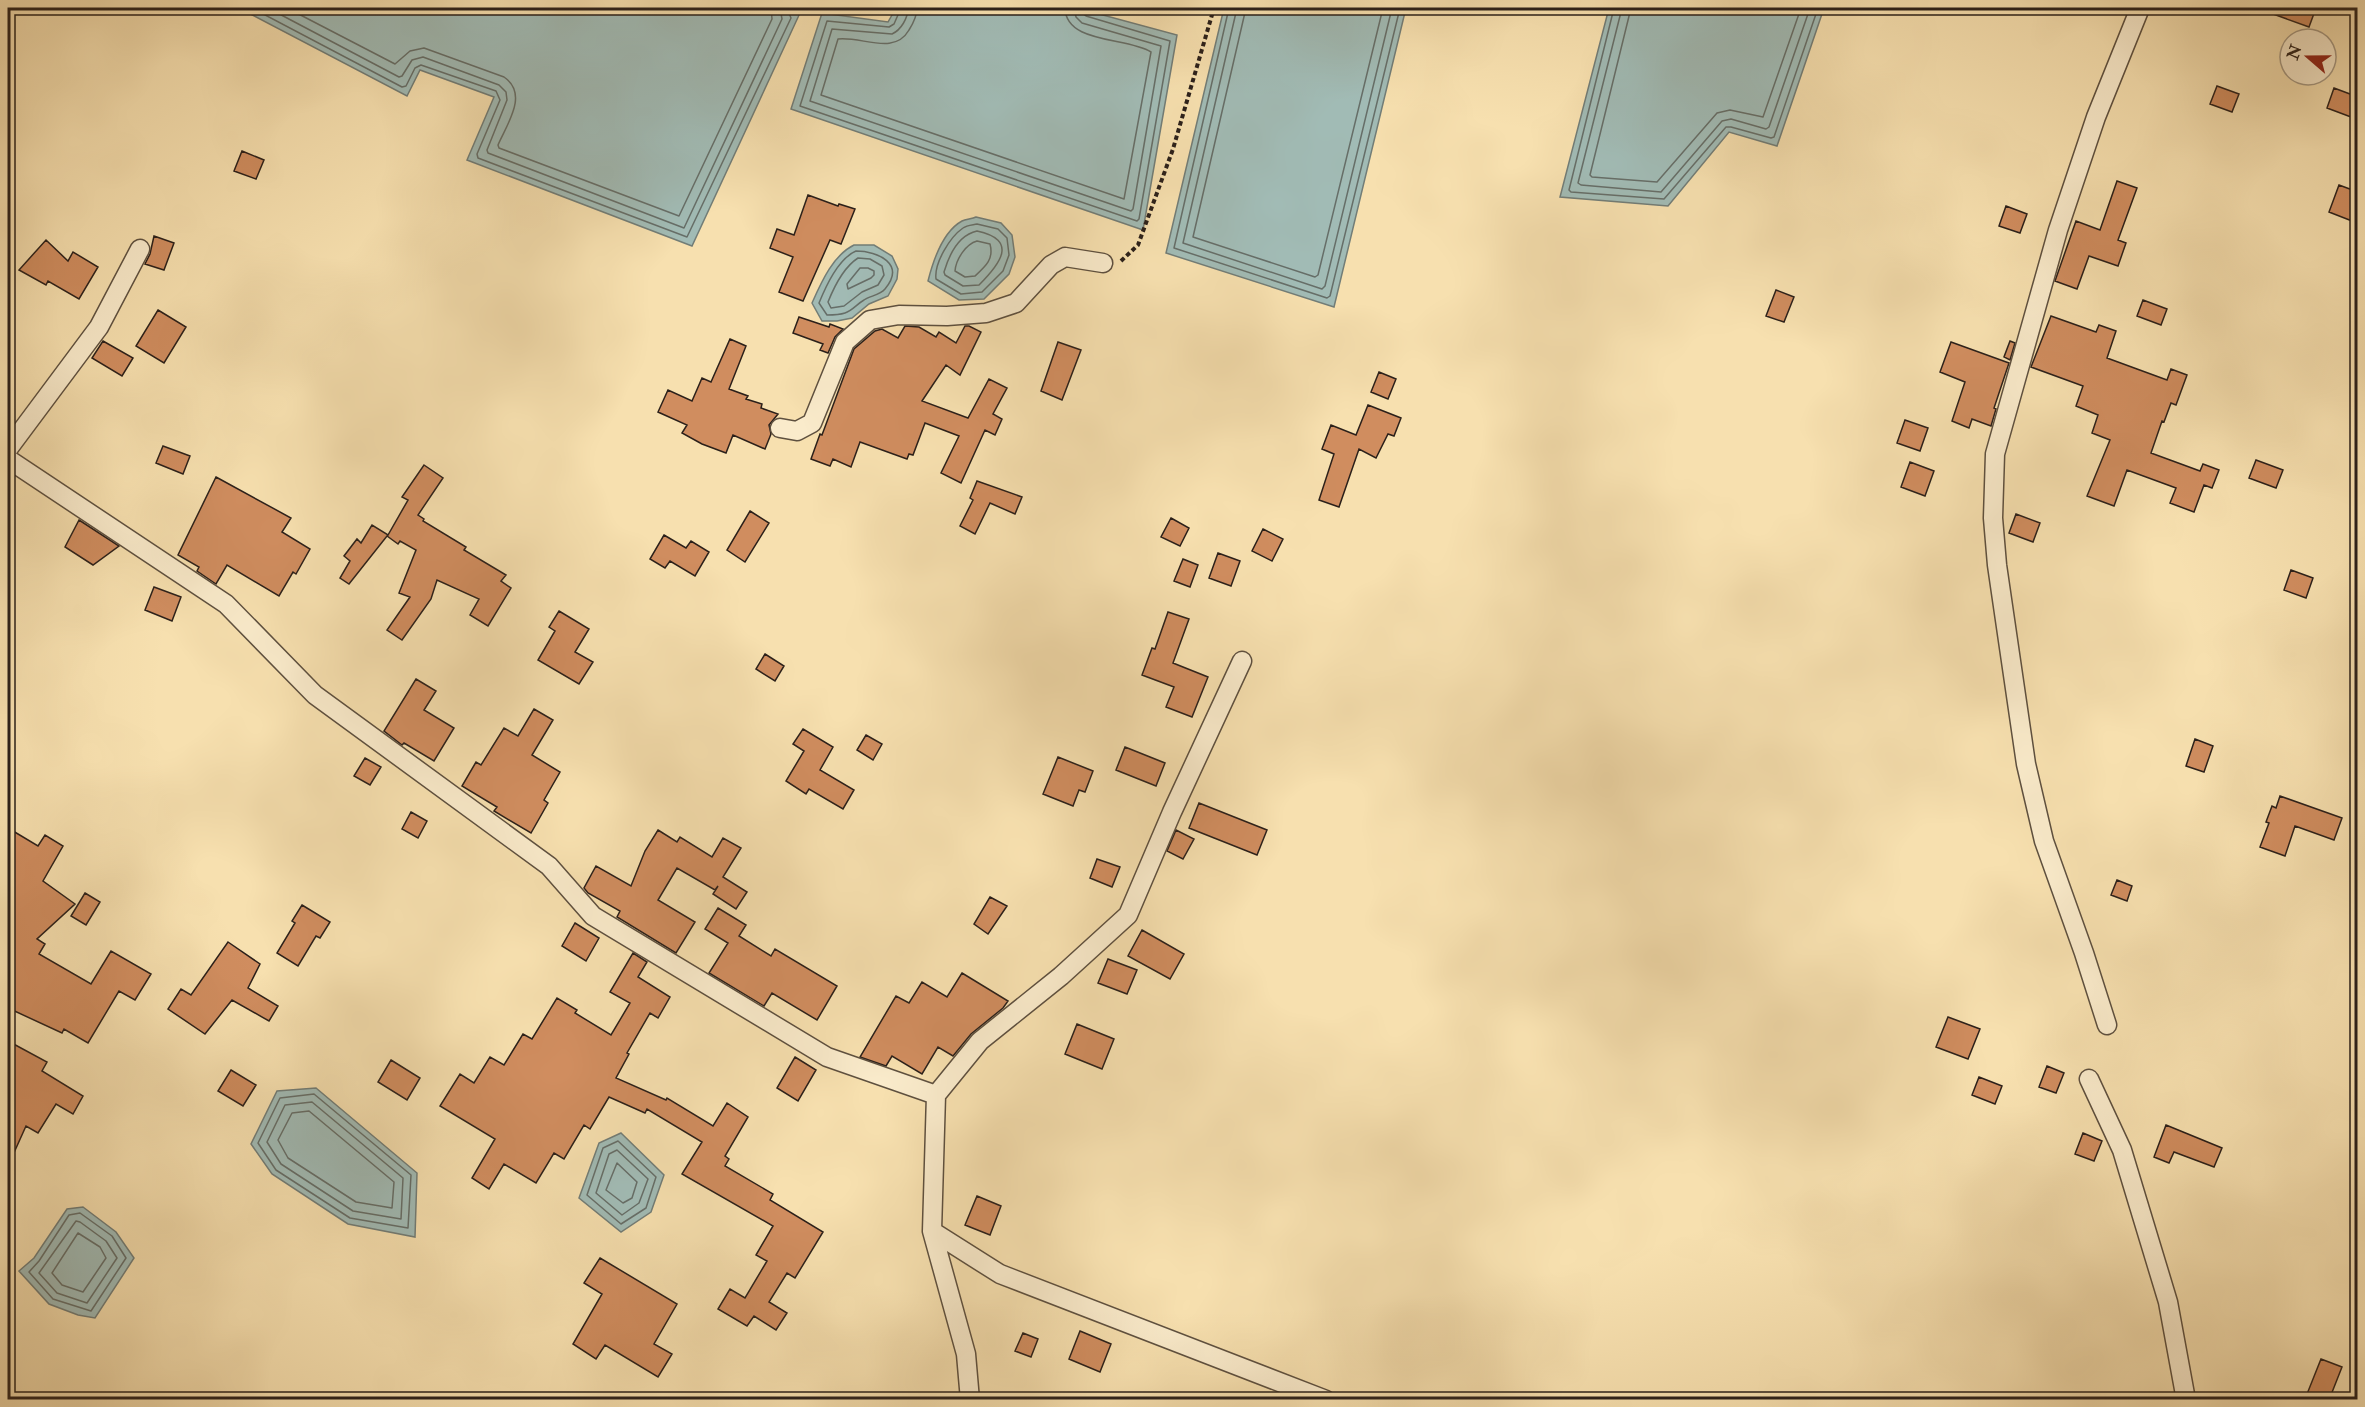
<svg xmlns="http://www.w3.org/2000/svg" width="2365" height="1407" font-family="'IM FELL Double Pica',serif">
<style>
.water{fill:#a1bbb5;stroke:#727d77;stroke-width:1.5}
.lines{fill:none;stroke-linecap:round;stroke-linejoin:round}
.shore{stroke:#666e68;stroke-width:1.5}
.building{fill:#d08d5f;stroke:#2b201a;stroke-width:1.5}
.minor-casing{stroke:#5e503f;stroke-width:21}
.path{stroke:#2b201a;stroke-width:4;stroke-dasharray:4.5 3;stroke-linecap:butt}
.minor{stroke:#faebcb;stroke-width:18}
</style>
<rect width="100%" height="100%" fill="#f7e0af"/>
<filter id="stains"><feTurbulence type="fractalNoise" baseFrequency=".00333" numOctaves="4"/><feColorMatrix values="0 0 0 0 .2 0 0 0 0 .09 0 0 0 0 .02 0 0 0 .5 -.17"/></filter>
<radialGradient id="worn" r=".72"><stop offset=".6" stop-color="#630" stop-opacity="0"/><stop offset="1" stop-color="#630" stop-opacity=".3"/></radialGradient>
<path class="water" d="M 239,8 L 787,8 L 800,13 L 692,246 L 467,160 L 494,97 L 420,70 L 407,96 Z
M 896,8 L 1077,8 L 1177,35 L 1143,230 L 791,109 L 822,13 L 888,22 Z
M 1224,8 L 1406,8 L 1334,307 L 1166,253 Z
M 1609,8 L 1824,8 L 1777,146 L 1729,132 L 1668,206 L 1560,197 Z
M 976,217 L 1001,223 L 1012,235 L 1015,257 L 1009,274 L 984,299 L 959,300 L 928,281 C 933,261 942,232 962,221 C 966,219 972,219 976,217 Z
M 854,245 L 874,245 L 892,256 L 898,269 L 897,279 L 888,296 L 869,304 L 852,318 L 837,321 L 822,321 L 812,303 C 821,283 833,255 854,245 Z
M 316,1088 L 417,1173 L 415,1237 L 348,1224 L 272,1174 L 251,1144 L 277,1091 Z
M 621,1133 L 664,1175 L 651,1212 L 621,1232 L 579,1198 L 599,1143 Z
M 83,1207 L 116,1232 L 134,1258 L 95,1318 L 78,1315 L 49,1304 L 19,1271 L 34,1258 L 67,1209 Z"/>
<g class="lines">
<path class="shore" d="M 252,8 L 402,87 L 406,86 L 415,68 L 421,65 L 496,91 L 500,100 L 477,154 L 478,158 L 687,237 L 791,18 L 787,8
M 268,8 L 399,77 L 402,76 L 412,60 L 423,57 L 499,85 L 506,92 L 507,100 L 487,150 L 488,153 L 684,228 L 782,19 L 780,8
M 287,8 L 395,64 L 410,51 L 424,48 L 504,77 C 529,94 507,124 498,145 L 499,148 L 679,216 L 772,19 L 771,8
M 901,8 L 894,24 L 889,27 L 827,21 L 800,106 L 1137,221 L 1139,219 L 1170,41 L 1086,16 L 1082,13 L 1081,8
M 908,8 C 908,18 901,30 892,34 L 832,29 L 810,101 L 1131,211 L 1133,209 L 1161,46 L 1082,23 L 1076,17 L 1074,8
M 917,8 C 917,16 914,22 909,30 C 894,56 862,36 838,39 L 821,95 L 1124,199 L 1151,52 C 1127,37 1066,44 1065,8
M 1229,8 L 1174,248 L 1327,298 L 1330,296 L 1400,8
M 1237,8 L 1183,243 L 1322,289 L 1325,286 L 1392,8
M 1246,8 L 1193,237 L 1315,277 L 1318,275 L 1383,8
M 1614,8 L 1569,190 L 1571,192 L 1664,199 L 1726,127 L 1731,127 L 1771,138 L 1774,137 L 1818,8
M 1622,8 L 1578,183 L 1581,185 L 1661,192 L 1722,121 L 1731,119 L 1766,129 L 1769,127 L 1810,8
M 1631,8 L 1590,175 L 1592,177 L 1657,182 L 1717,113 L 1730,110 L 1763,117 L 1801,8
M 977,224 L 998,229 L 1007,238 L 1009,255 L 1003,271 L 982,292 L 961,294 L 936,279 C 934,263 950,237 963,228 C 967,225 973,225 977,224 Z
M 977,231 C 1019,240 1000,264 979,285 L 963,286 L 945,275 L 944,272 C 949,255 959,235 977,231 Z
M 977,241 L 990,244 C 994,259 986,266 975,276 L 965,277 L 955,271 C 956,259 966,244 977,241 Z
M 856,251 C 878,251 906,264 885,289 C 880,295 870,296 864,300 C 857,304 852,311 845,313 C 839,315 833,315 827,315 L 819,303 C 826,286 838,259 856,251 Z
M 858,258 L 870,259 L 882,266 L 884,275 L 878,285 L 862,292 L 844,306 L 831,308 L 828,302 C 834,287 844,267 858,258 Z
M 860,268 L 868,268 L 874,271 L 874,275 L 871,278 L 848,289 L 847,284 Z
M 314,1094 L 411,1175 L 408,1228 L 350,1218 L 276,1170 L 258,1143 L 280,1098 Z
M 312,1102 L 403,1178 L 401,1219 L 353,1211 L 281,1164 L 267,1142 L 285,1105 Z
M 309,1111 L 394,1182 L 392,1208 L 356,1202 L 288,1158 L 278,1140 L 292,1113 Z
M 618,1141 L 656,1177 L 646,1208 L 621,1224 L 587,1195 L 603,1148 Z
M 617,1150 L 648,1179 L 639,1203 L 622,1215 L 596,1193 L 609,1154 Z
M 617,1163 L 637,1182 L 632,1198 L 623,1203 L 606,1190 Z
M 80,1213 L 112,1236 L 126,1258 L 91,1311 L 53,1299 L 29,1272 L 39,1261 L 69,1215 Z
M 76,1221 L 80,1222 L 106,1241 L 117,1258 L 87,1303 L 57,1293 L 39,1273 Z
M 78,1233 L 100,1247 L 106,1258 L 83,1292 L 62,1285 L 52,1273 Z"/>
</g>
<path class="building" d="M 2262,8 L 2316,8 L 2309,27 L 2262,10 Z
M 2217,86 L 2239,94 L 2232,112 L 2210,104 Z
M 2334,88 L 2358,97 L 2351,117 L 2327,108 Z
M 242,151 L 264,160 L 256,179 L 234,171 Z
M 2117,181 L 2137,188 L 2118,240 L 2126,243 L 2118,266 L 2089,256 L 2077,289 L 2055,281 L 2076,221 L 2100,230 Z
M 2339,185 L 2358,192 L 2358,206 L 2352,221 L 2329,212 Z
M 808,195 L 838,206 L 839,204 L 855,209 L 841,244 L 830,240 L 803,301 L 779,292 L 793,257 L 770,248 L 777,229 L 794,235 Z
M 2006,206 L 2027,214 L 2020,233 L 1999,226 Z
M 154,236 L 174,243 L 164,270 L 145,264 L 150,254 Z
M 46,240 L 68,261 L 73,252 L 98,267 L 79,299 L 48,281 L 46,285 L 19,270 Z
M 1776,290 L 1794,297 L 1784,322 L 1766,316 Z
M 2143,300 L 2167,309 L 2161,325 L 2137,316 Z
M 158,310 L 186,327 L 164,363 L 136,346 Z
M 2051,316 L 2096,332 L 2099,325 L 2116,331 L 2107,358 L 2167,380 L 2171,369 L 2187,375 L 2176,405 L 2171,403 L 2164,422 L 2162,421 L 2151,453 L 2200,471 L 2203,464 L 2219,470 L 2212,488 L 2204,485 L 2194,512 L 2170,503 L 2176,488 L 2127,470 L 2114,506 L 2087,496 L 2110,440 L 2092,433 L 2098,415 L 2076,406 L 2083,386 L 2031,367 Z
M 799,317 L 829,327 L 830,324 L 843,329 L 835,337 L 828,353 L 820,350 L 823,344 L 793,333 Z
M 905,326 L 919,327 L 936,337 L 939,332 L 956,343 L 965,326 L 969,326 L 981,332 L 960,375 L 946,365 L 922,401 L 968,418 L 989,379 L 1007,388 L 993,414 L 1002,419 L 995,435 L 985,430 L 961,483 L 941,473 L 959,436 L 925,423 L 913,455 L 909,454 L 907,459 L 860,442 L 851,467 L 833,459 L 830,466 L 811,459 L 820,434 L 822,435 L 854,349 L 875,331 L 882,329 L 898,338 Z
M 730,339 L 746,346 L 729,389 L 748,396 L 746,399 L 762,404 L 761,408 L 778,414 L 769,425 L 771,434 L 765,449 L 733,435 L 726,453 L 702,444 L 682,433 L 687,425 L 658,412 L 668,390 L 692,401 L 702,378 L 711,382 Z
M 103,341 L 133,358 L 122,376 L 92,358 Z
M 2010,341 L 2015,343 L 2010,360 L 2004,357 Z
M 1058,342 L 1081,350 L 1062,400 L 1041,391 Z
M 1951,342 L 2009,363 L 1994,408 L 1996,409 L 1991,426 L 1972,419 L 1969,428 L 1952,421 L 1965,382 L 1940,372 Z
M 1379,372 L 1396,379 L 1388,399 L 1371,392 Z
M 1368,405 L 1401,418 L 1394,436 L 1388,434 L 1376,458 L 1359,449 L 1339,507 L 1319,500 L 1334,454 L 1322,449 L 1331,425 L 1356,435 Z
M 1905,420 L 1928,428 L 1920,451 L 1897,443 Z
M 163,446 L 190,456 L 183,474 L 156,463 Z
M 2256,460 L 2283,470 L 2276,488 L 2249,478 Z
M 1910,462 L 1934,471 L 1925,496 L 1901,487 Z
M 424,465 L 443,478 L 418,515 L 424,519 L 423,521 L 466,547 L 464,550 L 506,575 L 501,581 L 511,588 L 488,626 L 470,615 L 479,599 L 437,580 L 431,599 L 402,640 L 387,630 L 410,597 L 399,593 L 416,550 L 400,541 L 398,544 L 387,536 L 349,584 L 340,578 L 350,561 L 344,556 L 357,539 L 361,543 L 372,525 L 388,535 L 408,500 L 402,497 Z
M 216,477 L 291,518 L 282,532 L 310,549 L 296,574 L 293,572 L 279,596 L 227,565 L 216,584 L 197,571 L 199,567 L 178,555 Z
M 977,481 L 1022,497 L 1015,514 L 990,503 L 975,534 L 960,526 L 973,500 L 970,498 Z
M 750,511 L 769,523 L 745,562 L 727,550 Z
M 2016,514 L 2040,523 L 2033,542 L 2009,533 Z
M 1171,518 L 1189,528 L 1180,546 L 1161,537 Z
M 79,520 L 119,546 L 93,565 L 65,547 Z
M 1263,529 L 1283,539 L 1272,561 L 1252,551 Z
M 664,535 L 686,548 L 691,541 L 709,552 L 695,576 L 670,561 L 665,568 L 650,559 Z
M 1218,553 L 1240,561 L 1231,586 L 1209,578 Z
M 1183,559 L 1198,565 L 1190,587 L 1174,581 Z
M 2291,570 L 2313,578 L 2306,598 L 2284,590 Z
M 154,587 L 181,597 L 172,621 L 145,610 Z
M 559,611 L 589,629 L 575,652 L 593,662 L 579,684 L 538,660 L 555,631 L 549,627 Z
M 1168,612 L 1189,619 L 1173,663 L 1208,677 L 1192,717 L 1166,707 L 1174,687 L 1142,675 L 1152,648 L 1155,649 Z
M 765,654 L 784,666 L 775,681 L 756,669 Z
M 416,679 L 436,691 L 424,710 L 454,728 L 434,761 L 404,743 L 402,745 L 384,731 Z
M 534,709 L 553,720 L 532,755 L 560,772 L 544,800 L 548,803 L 531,833 L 494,811 L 497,807 L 462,786 L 476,762 L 481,765 L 504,728 L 518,736 Z
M 803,729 L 833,747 L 820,770 L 854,790 L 843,809 L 809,789 L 806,794 L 786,781 L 804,751 L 793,744 Z
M 866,735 L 882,744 L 873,760 L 857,750 Z
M 2195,739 L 2213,746 L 2204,772 L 2186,766 Z
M 1125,747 L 1165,763 L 1156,786 L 1116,770 Z
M 1058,757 L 1093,771 L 1085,792 L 1079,790 L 1073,806 L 1043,794 Z
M 365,758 L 381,767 L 370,785 L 354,776 Z
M 2280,796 L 2342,818 L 2334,840 L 2295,826 L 2285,856 L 2260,847 L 2269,823 L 2266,822 L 2272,806 L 2276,808 Z
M 1199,803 L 1267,830 L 1257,855 L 1189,828 Z
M 411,812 L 427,821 L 418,838 L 402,829 Z
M 8,828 L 38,846 L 45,835 L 63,846 L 43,881 L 75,904 L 37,939 L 45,944 L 39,954 L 91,984 L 111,951 L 151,974 L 135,1000 L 119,991 L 88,1043 L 64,1029 L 62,1033 L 8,1008 Z
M 658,830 L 677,842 L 680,837 L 712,857 L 723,838 L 741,848 L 723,877 L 747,892 L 736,909 L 713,894 L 718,886 L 715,890 L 677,868 L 658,900 L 695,922 L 676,953 L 617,917 L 620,911 L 588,893 L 584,888 L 596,866 L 631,886 L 645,851 Z
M 1176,830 L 1194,839 L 1183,859 L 1167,851 Z
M 1097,859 L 1120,867 L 1112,887 L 1090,878 Z
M 2117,880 L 2132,886 L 2127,901 L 2111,895 Z
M 85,893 L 100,902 L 86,925 L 71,916 Z
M 990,897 L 1007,906 L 988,934 L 974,924 Z
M 302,905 L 330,922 L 320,938 L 316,936 L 298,966 L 277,953 L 295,923 L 292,921 Z
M 718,908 L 746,925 L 739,936 L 771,956 L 775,949 L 837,986 L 817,1020 L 772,993 L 764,1006 L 709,973 L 728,943 L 705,929 Z
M 575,923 L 599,938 L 586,961 L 562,946 Z
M 1142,930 L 1184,954 L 1170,979 L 1128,956 Z
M 228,942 L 260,964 L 248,988 L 278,1006 L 269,1021 L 232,1000 L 205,1034 L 168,1009 L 181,989 L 191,995 Z
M 633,953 L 647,962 L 638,977 L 670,997 L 658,1018 L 650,1013 L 627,1053 L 629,1054 L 616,1078 L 666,1100 L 667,1098 L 713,1126 L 727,1103 L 748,1117 L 725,1156 L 729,1159 L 725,1166 L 773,1194 L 770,1200 L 823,1232 L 795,1278 L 787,1273 L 769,1302 L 787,1313 L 776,1330 L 754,1316 L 747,1326 L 718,1309 L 730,1289 L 745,1298 L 767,1261 L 756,1255 L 773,1226 L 682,1174 L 702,1142 L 647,1109 L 645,1113 L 609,1097 L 590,1129 L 584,1125 L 564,1159 L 554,1153 L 536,1183 L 504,1164 L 489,1189 L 472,1178 L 495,1139 L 440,1106 L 460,1074 L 474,1083 L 490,1057 L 504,1065 L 523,1034 L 532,1039 L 557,998 L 577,1010 L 575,1013 L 611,1035 L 630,1003 L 610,992 Z
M 1108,959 L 1137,970 L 1127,994 L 1098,983 Z
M 962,973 L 1008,1001 L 1003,1008 L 971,1034 L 953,1056 L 938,1047 L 922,1074 L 892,1056 L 886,1066 L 860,1057 L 896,996 L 909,1003 L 922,982 L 947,997 Z
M 1948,1017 L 1980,1029 L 1968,1059 L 1936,1047 Z
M 1077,1024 L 1114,1039 L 1102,1069 L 1065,1054 Z
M 8,1041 L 47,1062 L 42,1071 L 83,1096 L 73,1114 L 56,1104 L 38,1133 L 26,1126 L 8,1166 Z
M 795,1057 L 816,1070 L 798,1101 L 777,1088 Z
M 391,1060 L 420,1078 L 407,1100 L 378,1082 Z
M 2047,1066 L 2064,1073 L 2056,1093 L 2039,1087 Z
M 231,1070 L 256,1085 L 243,1106 L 218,1091 Z
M 1979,1077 L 2002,1086 L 1995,1104 L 1972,1095 Z
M 2166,1125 L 2222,1148 L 2214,1167 L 2174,1152 L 2169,1163 L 2154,1157 Z
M 2083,1133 L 2102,1141 L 2094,1161 L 2075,1154 Z
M 977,1196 L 1001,1206 L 990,1235 L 965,1225 Z
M 600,1258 L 677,1304 L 654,1344 L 672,1354 L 658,1377 L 605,1345 L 596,1359 L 573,1344 L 602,1294 L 584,1283 Z
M 1080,1331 L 1111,1344 L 1100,1372 L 1069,1359 Z
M 1023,1333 L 1038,1339 L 1031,1357 L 1015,1351 Z
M 2321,1359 L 2342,1367 L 2329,1400 L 2320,1400 L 2307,1394 Z"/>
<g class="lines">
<defs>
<path id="minor" d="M 780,428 L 797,431 L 812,423 L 845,342 L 870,320 L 899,315 L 947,316 L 986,313 L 1016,303 L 1051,265 L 1065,257 L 1103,263
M 8,449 L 99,327 L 140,249
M 8,459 L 226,604 L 315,695 L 549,866 L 593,916 L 827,1057 L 936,1095 L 932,1231 L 966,1354 L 970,1400
M 2107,1025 L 2084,953 L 2044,841 L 2026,764 L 1997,565 L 1993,518 L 1995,454 L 2058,230 L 2096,117 L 2140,8
M 2089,1079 L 2122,1150 L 2168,1302 L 2186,1400
M 936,1095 L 980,1041 L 1061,976 L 1128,915 L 1172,812 L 1242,661
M 932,1231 L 1000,1274 L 1326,1400"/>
</defs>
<use href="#minor" class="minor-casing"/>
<path class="path" d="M 1121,261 L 1138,245 L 1173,149 L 1214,8"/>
<use href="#minor" class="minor"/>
</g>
<rect width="2365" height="1407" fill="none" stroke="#f7e0af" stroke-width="30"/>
<rect x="9" y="9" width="2347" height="1389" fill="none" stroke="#2b201a" stroke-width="3"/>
<rect x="15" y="15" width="2335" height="1377" fill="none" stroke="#2b201a" stroke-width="1.5"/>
<g transform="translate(2308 57) rotate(290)"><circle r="28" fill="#faebcb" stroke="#a79a84" stroke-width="1.5"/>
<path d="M0-4.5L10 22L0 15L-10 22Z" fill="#8f2418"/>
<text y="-9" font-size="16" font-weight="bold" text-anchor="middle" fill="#2b201a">N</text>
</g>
<rect width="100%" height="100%" filter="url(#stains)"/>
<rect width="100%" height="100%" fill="url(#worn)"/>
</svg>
